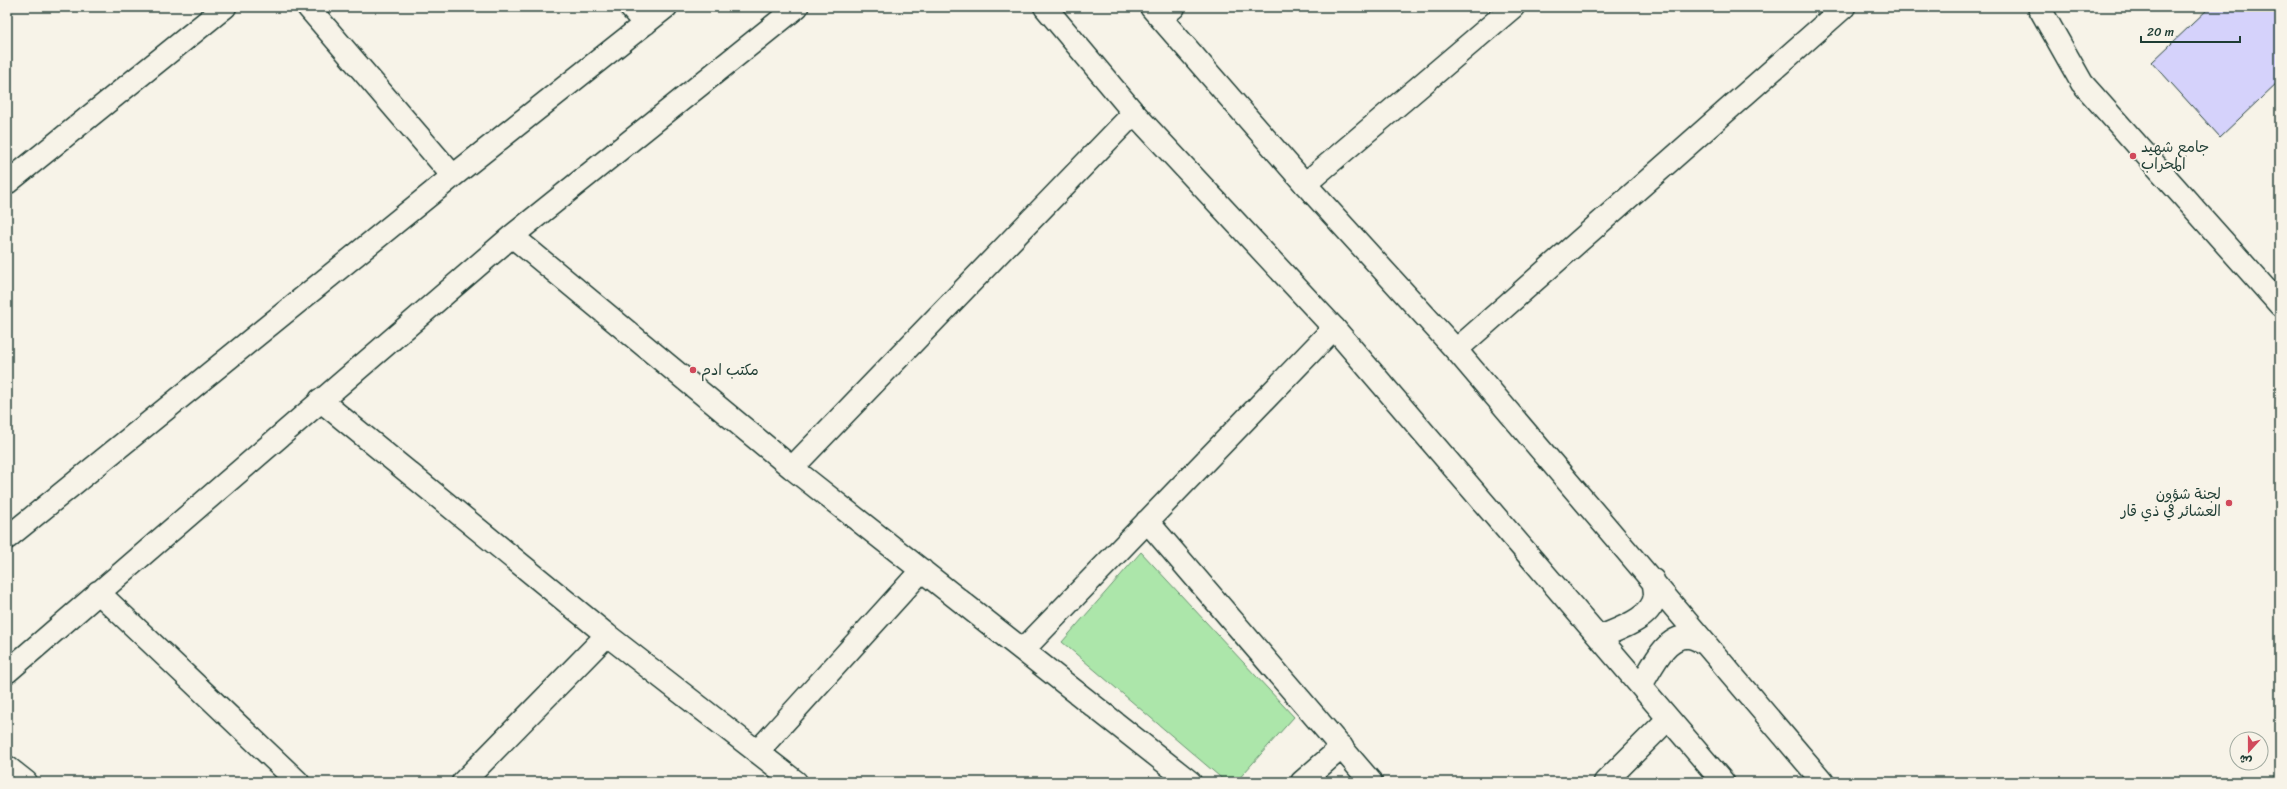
<svg xmlns="http://www.w3.org/2000/svg" width="2287" height="789" font-family="Sriracha,'Playpen Sans Arabic',sans-serif">
<style>
.green{fill:#ace6aa;stroke:#66926f}
.building{fill:#d5d2fb;stroke:#1f3d34}
.lines{fill:none;stroke-linecap:round;stroke-linejoin:round}
.street-casing{stroke:#1f3d34;stroke-width:25}
.secondary-casing{stroke:#1f3d34;stroke-width:25}
.street{stroke:#f7f3e8;stroke-width:22}
.secondary{stroke:#f7f3e8;stroke-width:22}
.poi-dot{fill:#d1495b;stroke:#f7f3e8;stroke-width:1.5}
.labels{text-anchor:middle;dominant-baseline:central;stroke-width:4;stroke-linejoin:round;paint-order:stroke}
.poi-label{font-size:15px;fill:#1f3d34;stroke:#f7f3e8;text-anchor:start}
</style>
<rect width="100%" height="100%" fill="#f7f3e8"/>
<filter id="ink" filterUnits="userSpaceOnUse"><feTurbulence type="fractalNoise" baseFrequency=".025" numOctaves="2"/><feDisplacementMap in="SourceGraphic" scale="8" xChannelSelector="R" yChannelSelector="G"/><feConvolveMatrix kernelMatrix="1 2 1 2 8 2 1 2 1" color-interpolation-filters="sRGB"/></filter>
<g filter="url(#ink)">
<path class="green" d="M 1141,552 L 1294,717 L 1236,782 L 1226,782 L 1062,642 Z"/>
<path class="building" d="M 2210,7 L 2280,7 L 2280,80 L 2220,137 L 2152,62 Z"/>
<g class="lines">
<defs>
<path id="street" d="M 308,7 L 453,176
M 630,7 L 645,24
M 2039,7 L 2082,83 L 2280,305
M 1161,18 L 1174,7
M 7,183 L 225,7
M 1305,184 L 1513,7
M 512,236 L 792,468 L 1190,782
M 1456,350 L 1844,7
M 320,400 L 607,635 L 796,782
M 792,468 L 1134,113
M 1147,521 L 1371,782
M 7,538 L 453,176 L 666,7
M 98,592 L 298,782
M 1023,650 L 1334,328
M 7,672 L 512,236 L 797,7
M 757,752 L 922,570
M 463,782 L 607,635
M 1302,782 L 1342,747
M 1605,782 L 1668,719"/>
<path id="secondary" d="M 1045,7 L 1134,113 L 1334,328 L 1723,782
M 1151,7 L 1305,184 L 1456,350 L 1823,782
M 1600,637 C 1618,629 1653,619 1655,595 C 1655,591 1654,585 1653,580
M 1641,685 C 1651,670 1665,635 1688,637 C 1694,637 1701,642 1706,644
M 7,767 L 26,782"/>
</defs>
<use href="#street" class="street-casing"/>
<use href="#secondary" class="secondary-casing"/>
<use href="#street" class="street"/>
<use href="#secondary" class="secondary"/>
</g>
</g>
<g class="poi-dot">
<circle cx="2133" cy="156" r="4"/>
<circle cx="693" cy="370" r="4"/>
<circle cx="2229" cy="503" r="4"/>
</g>
<g class="labels">
<g class="poi-label">
<text x="2141" y="147">جامع شهيد<tspan x="2141" dy="17">المحراب</tspan></text>
<text x="701" y="370">مكتب ادم</text>
<text x="2221" y="494" text-anchor="end">لجنة شؤون<tspan x="2221" dy="17">العشائر في ذي قار</tspan></text>
</g>
</g>
<rect width="2287" height="789" fill="none" stroke="#f7f3e8" stroke-width="24"/>
<rect x="12" y="12" width="2263" height="765" fill="none" stroke="#1f3d34" stroke-width="1.5" filter="url(#ink)"/>
<g transform="translate(2249 751) rotate(201)"><circle r="19" fill="#f7f3e8" stroke="#a1aaa0"/>
<path d="M0-3L7 15L0 10L-7 15Z" fill="#d1495b"/>
<text y="-6" font-size="11" font-weight="bold" text-anchor="middle" fill="#1f3d34">ش</text>
</g>
<path d="M2141 36v6h99v-6" fill="none" stroke="#1f3d34" stroke-width="2"/>
<text x="2147" y="36" font-size="12" fill="#1f3d34" stroke="#f7f3e8" stroke-width="3" paint-order="stroke">20 m</text>
</svg>
